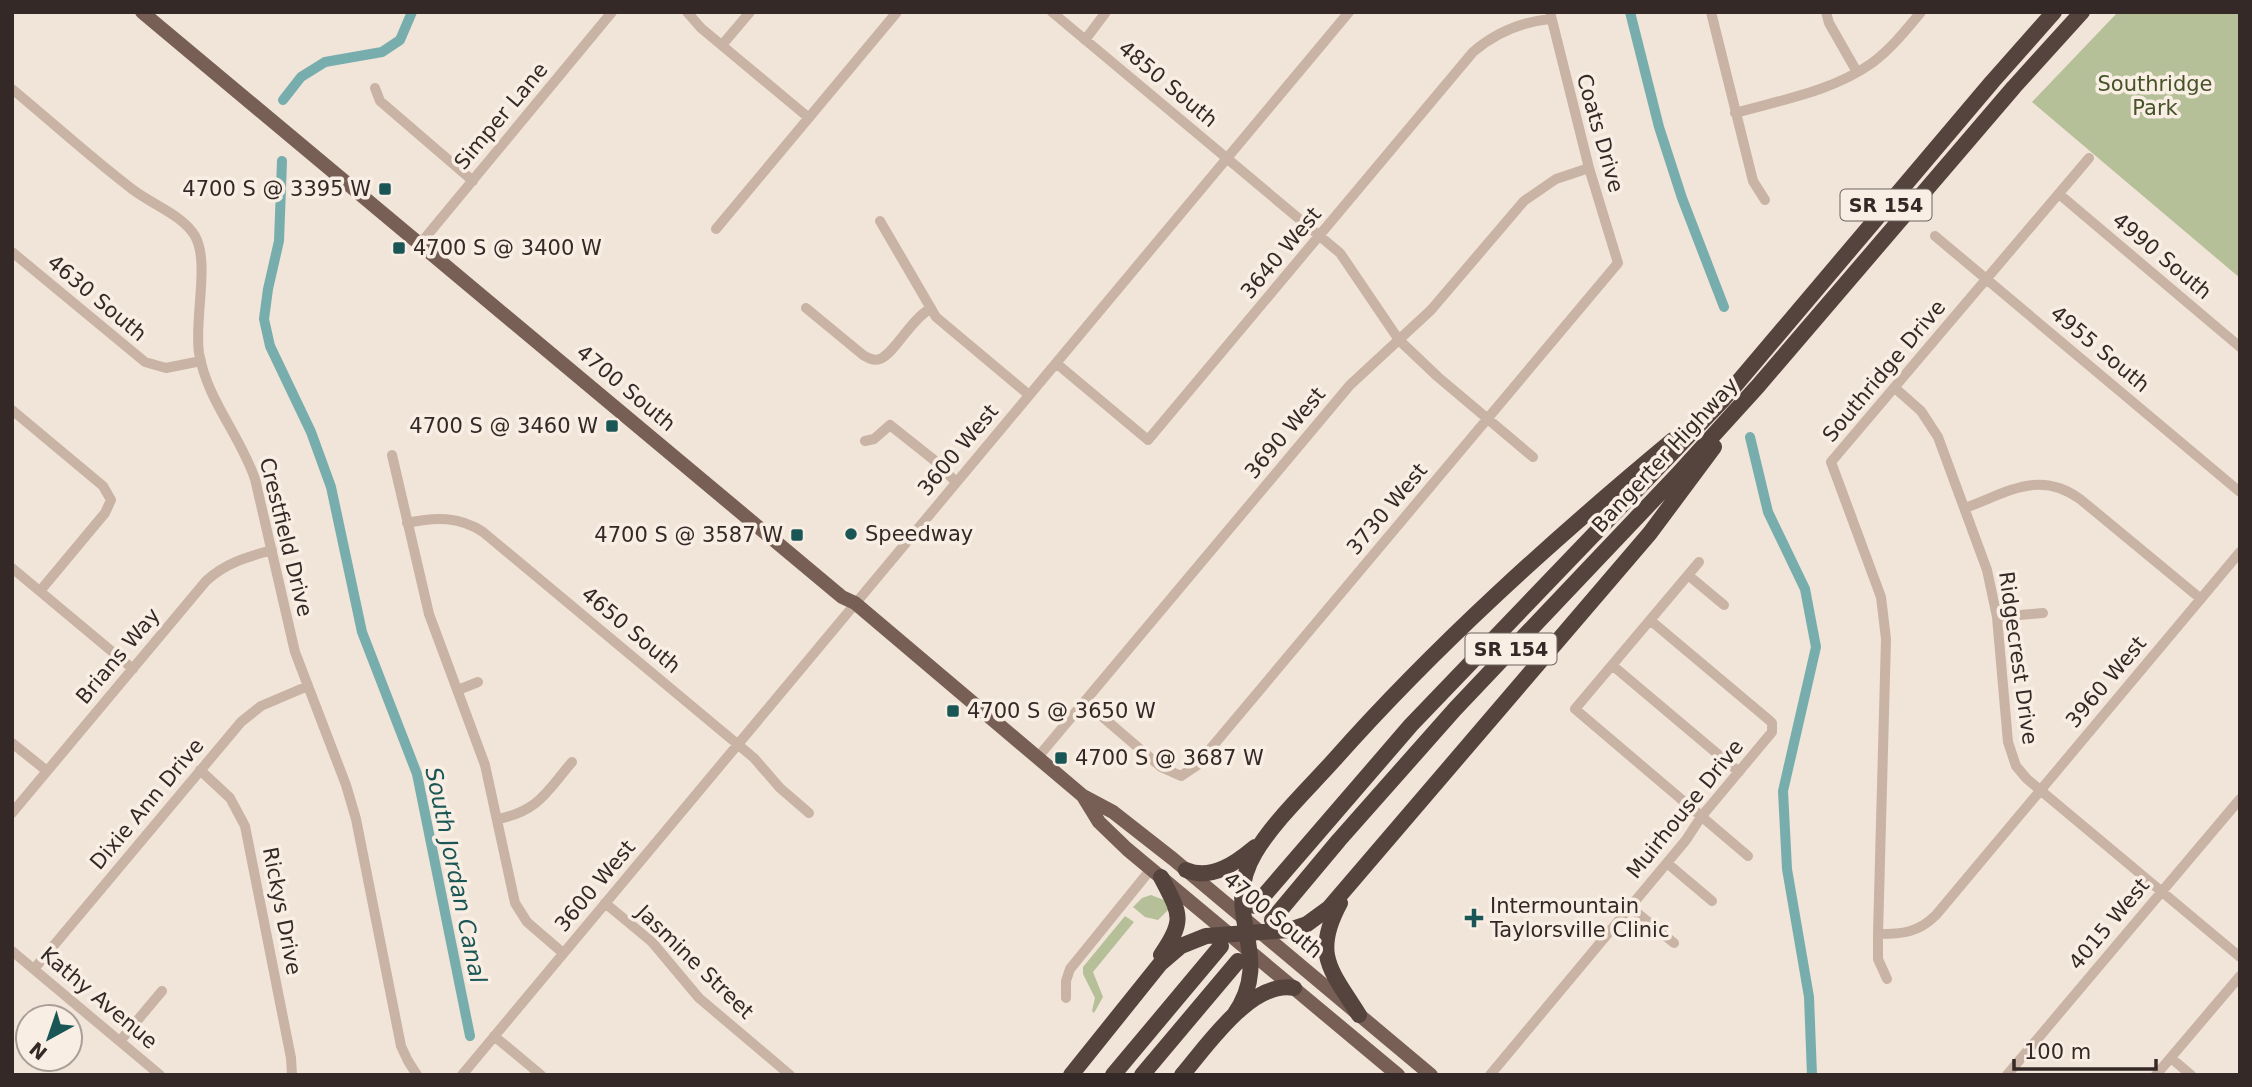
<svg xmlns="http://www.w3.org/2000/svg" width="2252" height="1087" font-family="'DejaVu Sans',sans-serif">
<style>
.green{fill:#b5c098}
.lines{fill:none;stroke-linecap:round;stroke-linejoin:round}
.canal{stroke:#77aead;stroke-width:10}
.minor{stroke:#c9b3a4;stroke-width:10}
.major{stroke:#775f56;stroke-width:14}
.highway{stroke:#55433d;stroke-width:16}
.poi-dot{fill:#1b5656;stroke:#f9eee4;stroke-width:2.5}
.labels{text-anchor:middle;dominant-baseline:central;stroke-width:7;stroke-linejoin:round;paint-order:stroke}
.shield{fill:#f9eee4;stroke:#6f645f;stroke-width:2}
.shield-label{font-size:19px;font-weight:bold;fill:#342926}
.street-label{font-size:21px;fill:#342926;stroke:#f9eee4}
.park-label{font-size:21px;fill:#465329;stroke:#f9eee4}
.poi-label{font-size:21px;fill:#342926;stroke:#f9eee4;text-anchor:start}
.water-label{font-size:23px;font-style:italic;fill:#1b5656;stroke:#f9eee4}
</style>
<rect width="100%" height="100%" fill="#f1e4d8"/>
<path class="green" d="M 2118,12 L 2240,12 L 2240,278 L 2032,102 Z
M 1151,895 L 1164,900 L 1171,907 L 1158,920 L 1145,917 L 1133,907 L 1142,898 Z
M 1125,916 L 1134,922 L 1093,972 L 1103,997 L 1094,1013 L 1092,1011 L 1095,998 L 1083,974 L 1083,967 Z"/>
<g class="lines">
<path class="canal" d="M 1630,12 L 1659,127 L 1682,198 L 1724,307
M 283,100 L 301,77 L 325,62 L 382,52 L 400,40 L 412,12
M 282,161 L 279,241 L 268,289 L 264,319 L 270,346 L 311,432 L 331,487 L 362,632 L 417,774 L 470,1036
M 1750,437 L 1768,512 L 1805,589 L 1816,647 L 1783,791 L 1787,869 L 1809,997 L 1812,1075"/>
<path class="minor" d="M 687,12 L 701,28 L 809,118
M 1052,12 L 1340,253 L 1399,340 L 1438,377 L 1533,457
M 1711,12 L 1753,181 L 1765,200
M 1826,12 L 1829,23 L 1857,72
M 1085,40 L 1106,12
M 722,45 L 750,12
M 375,88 L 380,101 L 473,181
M 12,89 C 52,122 90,157 132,189 C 151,204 183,215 195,236 C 210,262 194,319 199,353 C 207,400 240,435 255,479 L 295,652 L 346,785 L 356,819 L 401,1046 L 408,1061 L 417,1075
M 1735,113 C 1781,100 1833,91 1872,63 C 1891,49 1906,30 1921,12
M 2059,194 L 2240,347
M 880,221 L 936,317 L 1029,395
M 716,229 L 897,12
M 1935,236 L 2240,492
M 420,244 L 612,12
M 12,252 L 145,362 L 166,368 L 201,361
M 806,308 L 863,355 C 868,358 873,361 880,359 C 895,353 910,320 930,309
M 1056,363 L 1148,440 L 1473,52 C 1495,33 1521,22 1550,19
M 1895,388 L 1921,411 L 1938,437 L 1987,570 L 1997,617 L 2008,742 L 2016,766 L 2027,779 L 2240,957
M 12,410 L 103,486 L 111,500 L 105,513 L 40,591
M 865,441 L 874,439 L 890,425 L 934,460 L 956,482
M 392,455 L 429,614 L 485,765 L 515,903 L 527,922 L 563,953
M 1965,508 C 2007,493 2039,469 2080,499 L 2201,599
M 407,523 C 435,517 459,516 483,532 L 754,758 L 780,788 L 809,813
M 1699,562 L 1575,709 L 1748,856
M 12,568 L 133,669
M 1688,575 L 1724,605
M 1997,617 L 2043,613
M 1612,665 L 1739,772
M 458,690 L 478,682
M 1085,702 L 1161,767 L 1181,776 L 1196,766 L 1618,263 L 1589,168 L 1550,12
M 12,743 L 47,771
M 1038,757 L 1350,385 L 1431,310 L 1524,201 L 1556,179 L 1589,168
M 200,770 L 230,798 L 245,826 L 291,1058 L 292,1075
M 12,813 L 206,581 C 225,563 247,557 272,550
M 498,819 C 539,811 547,791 572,762
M 1667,863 L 1712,901
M 605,903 L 652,942 L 699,998 L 790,1075
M 1630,907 L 1674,943
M 1878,934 C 1902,934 1918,933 1936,915 L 2240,552
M 12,951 L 160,1075
M 34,969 L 241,722 L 261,706 L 308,686
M 1887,979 L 1878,959 L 1878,934 L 1886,639 L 1881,597 L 1831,462 L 2089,158
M 1066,998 L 1066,981 L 1070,969 L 1151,869
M 494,1036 L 541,1075
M 120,1041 L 162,991
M 2171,1058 L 2191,1075
M 462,1075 L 1349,12
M 1490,1075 L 1686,840 L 1701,817 L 1772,732 L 1772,723 L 1769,720 L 1650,620
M 2007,1075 L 2240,799
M 2156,1075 L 2240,976"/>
<path class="major" d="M 142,12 L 842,597 L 855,603 L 1083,796 L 1113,812 L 1173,859 L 1431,1075
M 1083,796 L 1099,822 L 1127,849 L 1398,1075"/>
<path class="highway" d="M 1186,870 C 1211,881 1236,863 1255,847
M 1340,903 C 1312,955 1331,970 1359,1015
M 1255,906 L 1411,725 L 1722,401 L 1992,82 L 2054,12
M 1272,920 L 1339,840 L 1455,709 L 1679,473 L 1758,386 L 2014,87 L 2082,12
M 1161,955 C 1186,919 1180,914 1161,877
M 1234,1015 C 1277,954 1218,915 1255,853 C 1273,822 1309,788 1334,760 C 1437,644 1554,539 1673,440
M 1071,1075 L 1160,964 L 1181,946 L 1206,936 L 1289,930 L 1307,924 L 1329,908 L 1650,533 L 1714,447
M 1113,1075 L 1221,946
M 1142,1075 L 1238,961
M 1182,1075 C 1207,1046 1251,980 1294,988"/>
</g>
<g class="poi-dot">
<rect x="378" y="182" width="14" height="14" rx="3.5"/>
<rect x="392" y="241" width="14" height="14" rx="3.5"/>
<rect x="605" y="419" width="14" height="14" rx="3.5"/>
<circle cx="851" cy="534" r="7"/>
<rect x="790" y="528" width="14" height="14" rx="3.5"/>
<rect x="946" y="704" width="14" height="14" rx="3.5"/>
<rect x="1054" y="751" width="14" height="14" rx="3.5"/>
<path d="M1470.5 907.5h7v7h7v7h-7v7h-7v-7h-7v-7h7z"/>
</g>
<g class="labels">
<g class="shield">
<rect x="1840.5" y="189.5" width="91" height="31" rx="5"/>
<rect x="1465.5" y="633.5" width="91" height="31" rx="5"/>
</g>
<g class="shield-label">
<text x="1886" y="205">SR 154</text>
<text x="1511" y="649">SR 154</text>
</g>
<g class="street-label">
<text transform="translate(1168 84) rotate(40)">4850 South</text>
<text transform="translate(501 116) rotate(-50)">Simper Lane</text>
<text transform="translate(1600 133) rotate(74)">Coats Drive</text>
<text transform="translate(1281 253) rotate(-50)">3640 West</text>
<text transform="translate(2162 256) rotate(40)">4990 South</text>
<text transform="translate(97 298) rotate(40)">4630 South</text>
<text transform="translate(2100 349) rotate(40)">4955 South</text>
<text transform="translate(1884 371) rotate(-50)">Southridge Drive</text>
<text transform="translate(626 388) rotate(40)">4700 South</text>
<text transform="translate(1285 433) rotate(-50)">3690 West</text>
<text transform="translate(958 450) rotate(-50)">3600 West</text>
<text transform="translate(1665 455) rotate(-47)">Bangerter Highway</text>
<text transform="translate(1387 509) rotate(-50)">3730 West</text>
<text transform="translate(286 537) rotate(76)">Crestfield Drive</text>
<text transform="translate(631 630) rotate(40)">4650 South</text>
<text transform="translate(118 656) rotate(-50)">Brians Way</text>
<text transform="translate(2018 658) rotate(82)">Ridgecrest Drive</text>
<text transform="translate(2106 682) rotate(-50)">3960 West</text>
<text transform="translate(147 804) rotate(-50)">Dixie Ann Drive</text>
<text transform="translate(1685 809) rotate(-51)">Muirhouse Drive</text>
<text transform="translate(595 886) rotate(-50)">3600 West</text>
<text transform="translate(282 911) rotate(79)">Rickys Drive</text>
<text transform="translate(1273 915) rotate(40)">4700 South</text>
<text transform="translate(2109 924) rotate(-50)">4015 West</text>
<text transform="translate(695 962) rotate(44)">Jasmine Street</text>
<text transform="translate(99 998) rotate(40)">Kathy Avenue</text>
</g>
<g class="park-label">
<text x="2155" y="84">Southridge<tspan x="2155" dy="24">Park</tspan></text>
</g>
<g class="poi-label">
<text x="371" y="189" text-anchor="end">4700 S @ 3395 W</text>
<text x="413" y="248">4700 S @ 3400 W</text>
<text x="598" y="426" text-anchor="end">4700 S @ 3460 W</text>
<text x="865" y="534">Speedway</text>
<text x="783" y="535" text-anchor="end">4700 S @ 3587 W</text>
<text x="967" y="711">4700 S @ 3650 W</text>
<text x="1075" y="758">4700 S @ 3687 W</text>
<text x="1490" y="906">Intermountain<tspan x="1490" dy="24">Taylorsville Clinic</tspan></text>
</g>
<g class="water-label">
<text transform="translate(456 875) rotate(78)">South Jordan Canal</text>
</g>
</g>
<rect width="2252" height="1087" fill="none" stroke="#342926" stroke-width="28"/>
<g transform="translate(49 1038) rotate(220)"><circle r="33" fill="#f9eee4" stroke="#aa9f98" stroke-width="2"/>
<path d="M0-5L12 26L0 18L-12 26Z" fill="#1b5656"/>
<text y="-10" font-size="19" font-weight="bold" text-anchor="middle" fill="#342926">N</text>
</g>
<path d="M2014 1059v10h142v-10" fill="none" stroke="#342926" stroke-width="3.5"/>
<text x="2024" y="1059" font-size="21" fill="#342926" stroke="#f9eee4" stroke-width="5" paint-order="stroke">100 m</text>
</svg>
